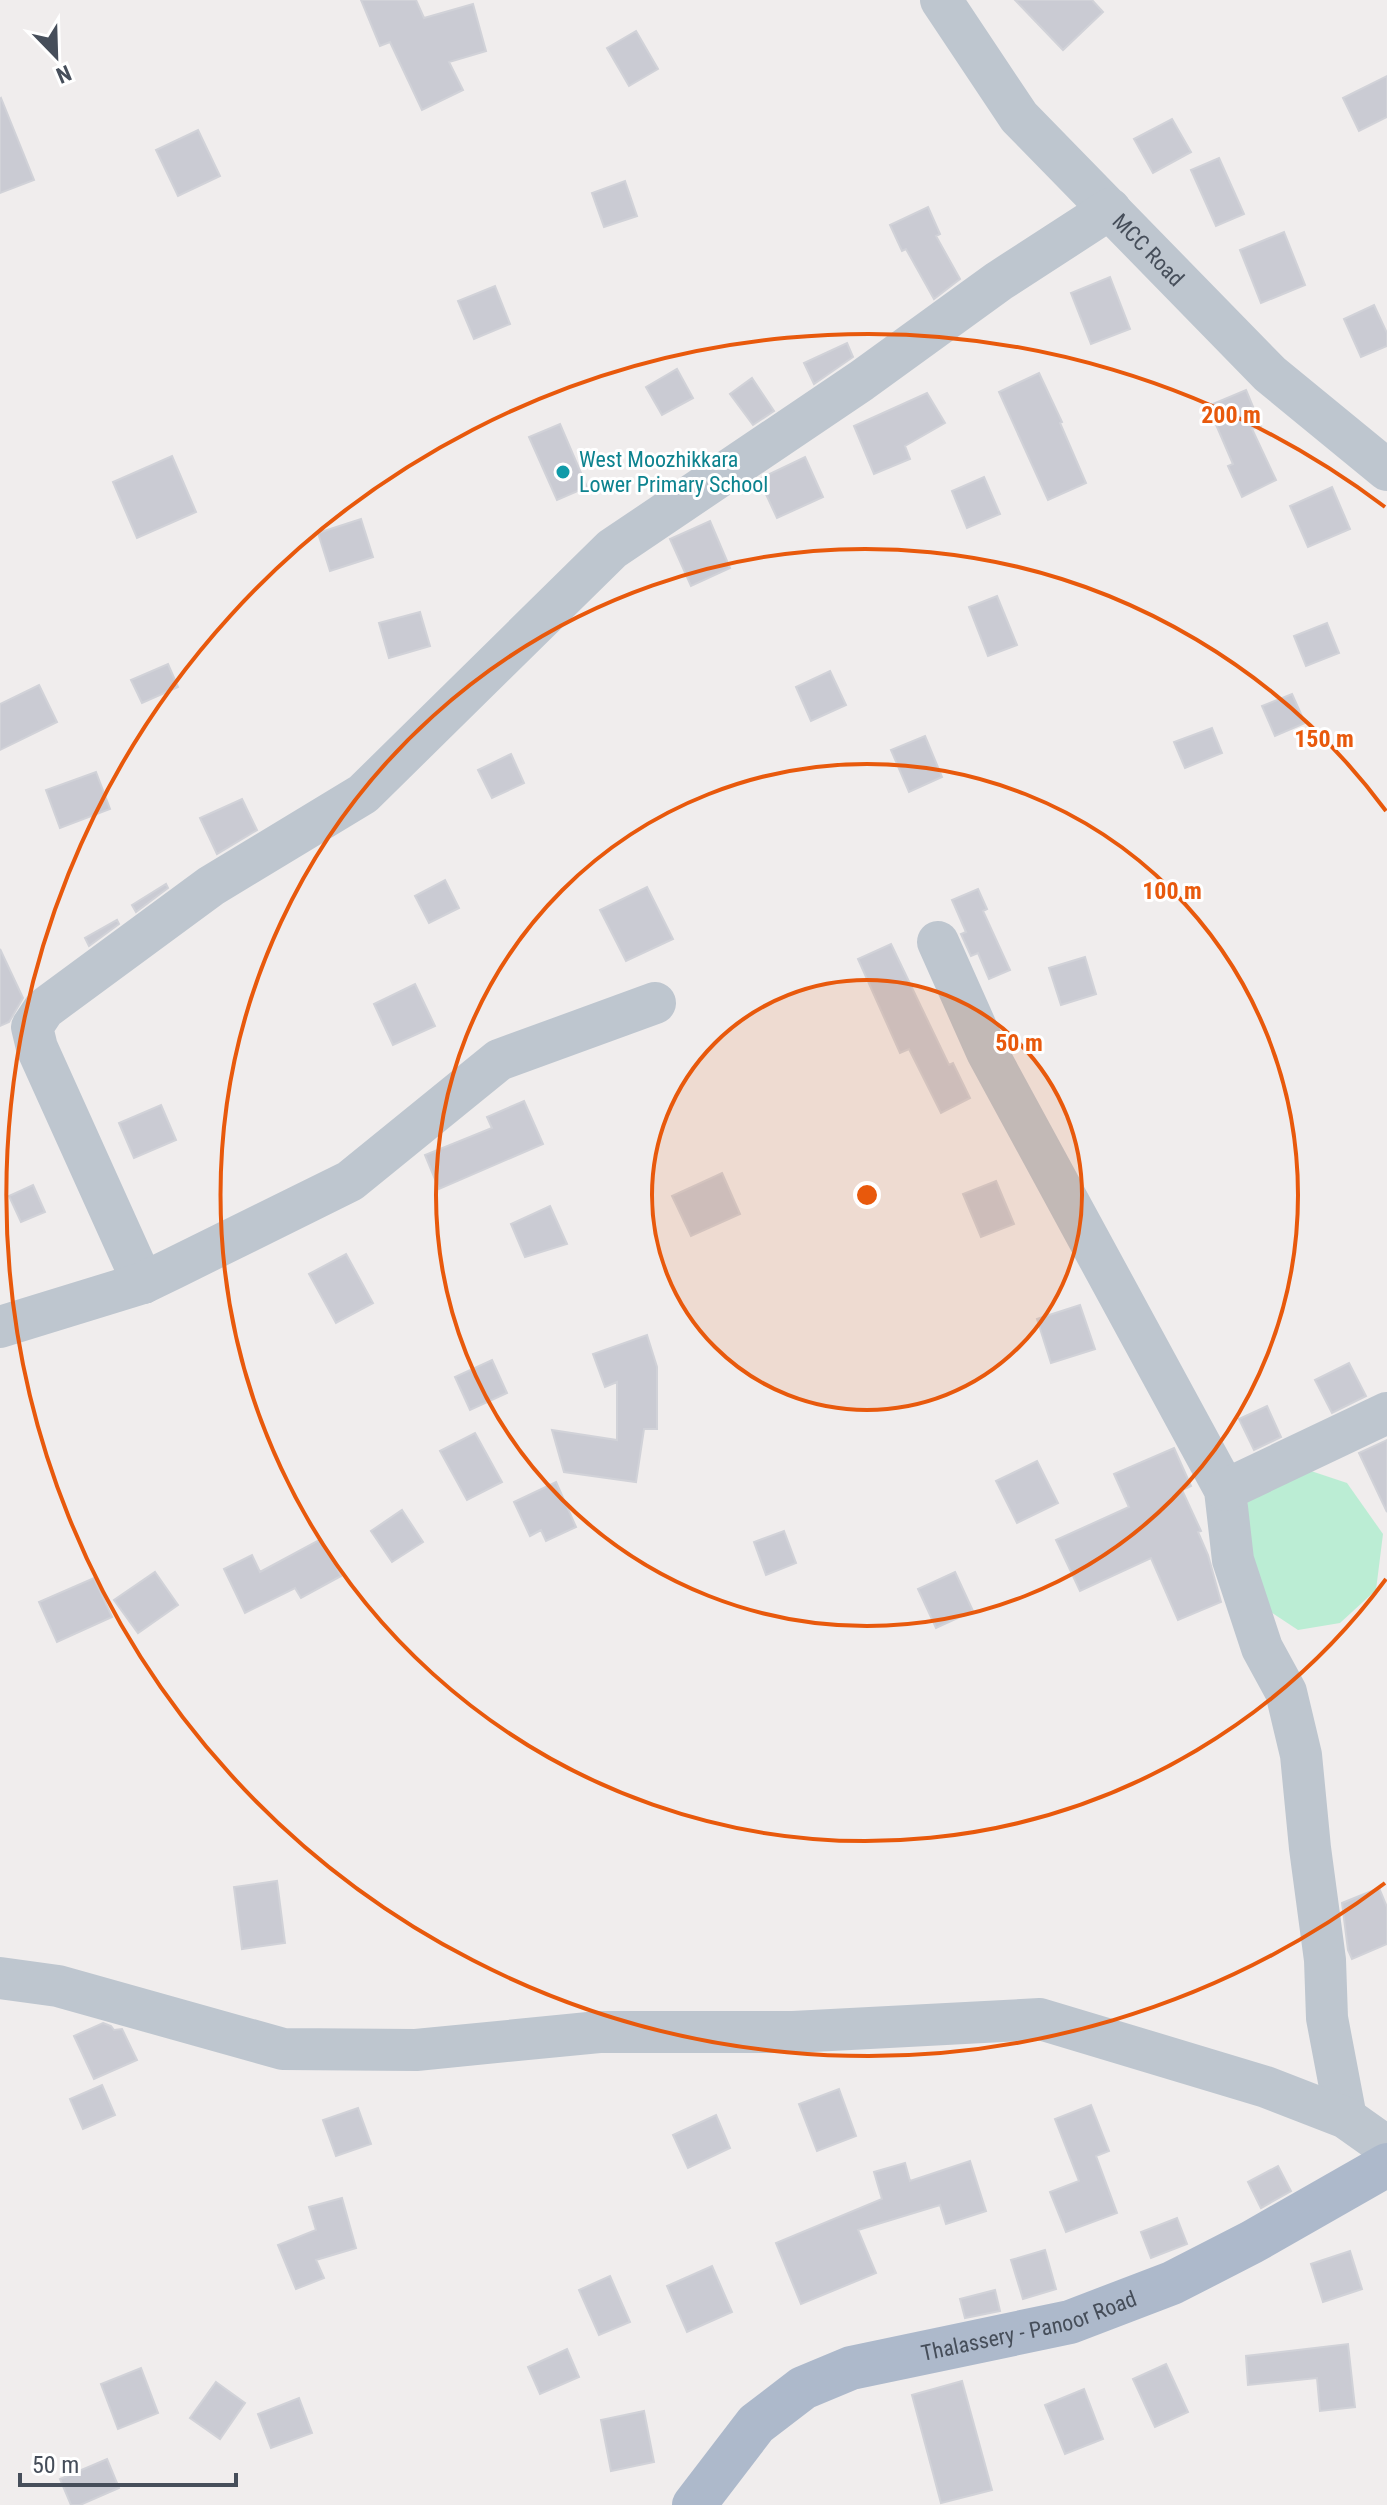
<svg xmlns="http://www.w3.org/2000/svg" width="1387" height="2505" font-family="'Roboto Condensed',sans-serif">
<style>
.green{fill:#bbedd4}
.building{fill:#cacbd3;stroke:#d1d2d8;stroke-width:2}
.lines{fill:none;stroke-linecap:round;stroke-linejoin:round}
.minor{stroke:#bec6cf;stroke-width:42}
.major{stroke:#adb9cb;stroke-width:44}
.ring{fill:none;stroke:#e8590c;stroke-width:4}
.culture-dot{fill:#0f9aa8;stroke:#fff;stroke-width:3}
.labels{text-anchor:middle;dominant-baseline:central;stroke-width:6;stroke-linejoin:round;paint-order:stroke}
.street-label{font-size:22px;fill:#464e5a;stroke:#fff}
.culture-label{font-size:22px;fill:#0d838f;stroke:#fff;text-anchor:start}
.centre{fill:#e8590c;stroke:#fff;stroke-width:4}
.ring-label{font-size:24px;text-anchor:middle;font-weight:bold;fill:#e8590c;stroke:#fff;stroke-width:6;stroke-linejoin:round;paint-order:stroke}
</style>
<rect width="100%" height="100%" fill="#f0eded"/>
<path class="green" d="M 1293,1465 L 1347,1483 L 1383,1534 L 1376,1590 L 1340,1623 L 1298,1630 L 1254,1601 L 1242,1545 L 1249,1492 Z"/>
<path class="building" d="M 361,0 L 416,0 L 424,18 L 473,4 L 486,51 L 449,62 L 463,90 L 422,110 L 390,42 L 380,46 Z
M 1015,0 L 1092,0 L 1103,12 L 1063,50 Z
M 636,31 L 658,69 L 629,86 L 607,48 Z
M 1387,76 L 1387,117 L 1359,131 L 1343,98 Z
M 1,98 L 34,180 L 0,193 L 0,99 Z
M 1172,119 L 1191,152 L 1153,173 L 1134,139 Z
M 198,130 L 220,176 L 178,196 L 156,150 Z
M 1219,158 L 1244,214 L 1216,226 L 1191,170 Z
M 625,181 L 637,216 L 604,227 L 592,193 Z
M 928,207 L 940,234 L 936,236 L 960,279 L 934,299 L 906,249 L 902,251 L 890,225 Z
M 1284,232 L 1305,285 L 1261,303 L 1240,250 Z
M 1110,277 L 1130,329 L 1091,344 L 1071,293 Z
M 495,286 L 510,324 L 474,339 L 458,301 Z
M 1374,305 L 1387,333 L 1387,346 L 1361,357 L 1344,319 Z
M 847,343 L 853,357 L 814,384 L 804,363 Z
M 677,369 L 693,398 L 662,415 L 646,387 Z
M 1039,373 L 1062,422 L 1060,423 L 1086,483 L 1048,500 L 999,392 Z
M 752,378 L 774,411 L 753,425 L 730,394 Z
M 1246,390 L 1261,426 L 1252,429 L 1276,480 L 1242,497 L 1228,466 L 1233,464 L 1208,406 Z
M 927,393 L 945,423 L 905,446 L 910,459 L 874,474 L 854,426 Z
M 560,424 L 587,487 L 557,500 L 529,437 Z
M 172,456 L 196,512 L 137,538 L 113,482 Z
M 805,457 L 823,497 L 777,518 L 759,479 Z
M 984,477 L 1000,514 L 967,528 L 952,491 Z
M 1332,487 L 1350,529 L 1308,547 L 1290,506 Z
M 361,519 L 373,557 L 330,571 L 318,533 Z
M 710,521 L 730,568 L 691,586 L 670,539 Z
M 997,596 L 1017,645 L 988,656 L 969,607 Z
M 420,612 L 430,646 L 389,658 L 379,623 Z
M 1327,623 L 1339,653 L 1306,666 L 1294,636 Z
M 168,664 L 178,687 L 142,703 L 131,680 Z
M 830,671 L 846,705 L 811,721 L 796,687 Z
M 39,685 L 57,722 L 0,750 L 0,704 Z
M 1292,694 L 1305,723 L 1275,736 L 1262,706 Z
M 1212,728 L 1222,753 L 1185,768 L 1174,742 Z
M 925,736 L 942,777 L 909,792 L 891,750 Z
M 511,754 L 524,783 L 492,798 L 478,770 Z
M 96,772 L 110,809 L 60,828 L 46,790 Z
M 242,799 L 257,830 L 217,854 L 200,818 Z
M 445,880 L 459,908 L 429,923 L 415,896 Z
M 166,884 L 168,888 L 136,912 L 132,905 Z
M 647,887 L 673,939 L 626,961 L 600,910 Z
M 978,889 L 987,909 L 983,911 L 1010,970 L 989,979 L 978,953 L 971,956 L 961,934 L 966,932 L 952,900 Z
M 117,920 L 119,924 L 89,946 L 85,938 Z
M 891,944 L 949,1065 L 953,1063 L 970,1098 L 941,1113 L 909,1049 L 900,1053 L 858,959 Z
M 0,949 L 23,998 L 9,1022 L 0,1026 Z
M 1085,957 L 1096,994 L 1061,1005 L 1049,968 Z
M 415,984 L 435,1026 L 393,1045 L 374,1004 Z
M 524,1101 L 543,1144 L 439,1189 L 425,1155 L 492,1128 L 487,1117 Z
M 161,1105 L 176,1140 L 134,1158 L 119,1123 Z
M 722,1173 L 740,1214 L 691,1236 L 672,1196 Z
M 996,1181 L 1014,1224 L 981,1237 L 963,1194 Z
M 33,1185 L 45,1212 L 21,1222 L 9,1196 Z
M 550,1206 L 567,1244 L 525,1257 L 511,1224 Z
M 346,1254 L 373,1303 L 336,1323 L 309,1274 Z
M 1080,1305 L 1095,1349 L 1051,1363 L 1037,1319 Z
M 647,1335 L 657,1367 L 657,1429 L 644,1429 L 636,1482 L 564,1472 L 552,1430 L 617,1440 L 617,1382 L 605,1387 L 593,1354 Z
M 492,1360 L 507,1393 L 470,1410 L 455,1377 Z
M 1349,1363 L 1366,1396 L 1332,1413 L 1315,1380 Z
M 1267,1406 L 1281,1437 L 1254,1450 L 1239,1419 Z
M 475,1433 L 502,1482 L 467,1500 L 440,1451 Z
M 1387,1440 L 1387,1512 L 1359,1453 Z
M 1174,1448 L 1191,1486 L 1182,1490 L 1201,1531 L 1198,1532 L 1208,1555 L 1221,1602 L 1178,1620 L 1151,1558 L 1080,1591 L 1056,1540 L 1129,1507 L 1114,1474 Z
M 1037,1461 L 1058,1503 L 1017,1523 L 996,1481 Z
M 556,1482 L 576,1527 L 546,1541 L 541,1530 L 530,1536 L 514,1502 Z
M 402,1510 L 423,1542 L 392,1562 L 371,1531 Z
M 784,1531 L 796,1563 L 766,1575 L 754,1542 Z
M 321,1539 L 341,1576 L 301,1598 L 295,1588 L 245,1613 L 224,1569 L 252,1555 L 260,1572 Z
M 155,1572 L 178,1605 L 138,1633 L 114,1600 Z
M 955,1572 L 973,1611 L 936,1628 L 918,1589 Z
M 94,1578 L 112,1617 L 57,1642 L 39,1602 Z
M 277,1881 L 285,1943 L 242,1949 L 234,1887 Z
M 1379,1888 L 1387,1907 L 1387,1944 L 1352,1959 L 1348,1950 L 1342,1903 Z
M 103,2023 L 111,2026 L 114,2030 L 122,2029 L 137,2060 L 94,2079 L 74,2036 Z
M 102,2085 L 115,2115 L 83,2129 L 70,2099 Z
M 839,2089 L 856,2136 L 817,2151 L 799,2104 Z
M 1091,2105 L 1109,2151 L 1096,2156 L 1117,2213 L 1066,2232 L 1050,2192 L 1079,2181 L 1055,2119 Z
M 358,2108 L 371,2144 L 336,2156 L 323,2120 Z
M 716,2115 L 730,2148 L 688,2168 L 673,2135 Z
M 970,2161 L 986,2211 L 946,2224 L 940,2205 L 858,2230 L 876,2273 L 801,2304 L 776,2243 L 882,2199 L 874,2172 L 905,2163 L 910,2181 Z
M 1278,2166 L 1291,2191 L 1261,2208 L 1248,2182 Z
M 342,2198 L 356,2248 L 316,2260 L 324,2278 L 296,2289 L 278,2245 L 316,2230 L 309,2207 Z
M 1177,2218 L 1187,2244 L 1151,2258 L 1141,2232 Z
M 1045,2250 L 1056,2289 L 1023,2299 L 1011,2260 Z
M 1350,2251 L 1362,2289 L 1323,2302 L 1311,2264 Z
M 712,2266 L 732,2312 L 687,2332 L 667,2286 Z
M 610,2276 L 630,2322 L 599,2335 L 579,2290 Z
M 995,2290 L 1000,2311 L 965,2318 L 960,2299 Z
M 1348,2344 L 1355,2407 L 1320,2411 L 1317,2378 L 1248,2385 L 1246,2356 Z
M 567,2349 L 579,2377 L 540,2394 L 528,2367 Z
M 1166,2364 L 1188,2412 L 1155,2427 L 1133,2379 Z
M 141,2368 L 158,2413 L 118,2429 L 101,2384 Z
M 962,2381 L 992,2490 L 941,2503 L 912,2395 Z
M 216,2382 L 245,2403 L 220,2439 L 190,2418 Z
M 1084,2389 L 1103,2439 L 1065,2454 L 1045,2405 Z
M 299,2398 L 312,2433 L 271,2448 L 258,2414 Z
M 644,2411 L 654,2462 L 611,2471 L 601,2420 Z
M 107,2459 L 119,2488 L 80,2505 L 71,2505 L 60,2479 Z"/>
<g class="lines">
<g class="minor">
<path id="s1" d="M 941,0 L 1019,117 L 1270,374 L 1387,470"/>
<path d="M 938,942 L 987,1052 L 1225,1490 L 1233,1560 L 1262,1648 L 1286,1692 L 1301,1755 L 1310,1848 L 1325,1960 L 1327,2018 L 1346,2118"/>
<path d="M 143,1283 L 37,1048 L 32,1027 L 44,1009 L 211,886 L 363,794 L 612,549 L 861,381 L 999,281 L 1110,209"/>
<path d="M 0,1327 L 143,1283 L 174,1268 L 350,1181 L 499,1060 L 655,1003"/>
<path d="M 1225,1490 L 1387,1413"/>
<path d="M 0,1978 L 58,1986 L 283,2049 L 416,2050 L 599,2032 L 793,2032 L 1040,2019 L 1266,2087 L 1346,2118 L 1387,2147"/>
</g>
<path class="major" id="s2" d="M 694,2505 L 756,2424 L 803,2388 L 851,2368 L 1070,2322 L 1172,2283 L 1252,2242 L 1387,2165"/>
</g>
<circle cx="867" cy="1195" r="215" fill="#e8590c" fill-opacity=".12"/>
<g class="ring">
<circle cx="867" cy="1195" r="215"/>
<circle cx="867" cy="1195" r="431"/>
<path d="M1386 1579A646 646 0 1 1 1386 811"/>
<path d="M1385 1883A861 861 0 1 1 1385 507"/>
</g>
<circle class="culture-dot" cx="563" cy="472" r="8"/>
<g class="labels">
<g class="street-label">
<text stroke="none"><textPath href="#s1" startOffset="326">MCC Road</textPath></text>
<text stroke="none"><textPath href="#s2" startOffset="396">Thalassery - Panoor Road</textPath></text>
</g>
<g class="culture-label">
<text x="579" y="459">West Moozhikkara<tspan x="579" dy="25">Lower Primary School</tspan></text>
</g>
</g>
<circle cx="867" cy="1195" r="12" class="centre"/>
<g class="ring-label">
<text x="1231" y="423">200 m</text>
<text x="1324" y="747">150 m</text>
<text x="1172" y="899">100 m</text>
<text x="1019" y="1051">50 m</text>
</g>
<g transform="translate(56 56) rotate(157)" stroke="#ffffff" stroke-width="6" paint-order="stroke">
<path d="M0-6L14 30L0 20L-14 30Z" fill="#464e5a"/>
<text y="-12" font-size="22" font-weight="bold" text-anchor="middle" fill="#464e5a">N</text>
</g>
<path d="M20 2473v12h216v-12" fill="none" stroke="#464e5a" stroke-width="4"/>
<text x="32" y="2473" font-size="24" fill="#464e5a" stroke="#ffffff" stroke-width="6" paint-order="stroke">50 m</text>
</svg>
